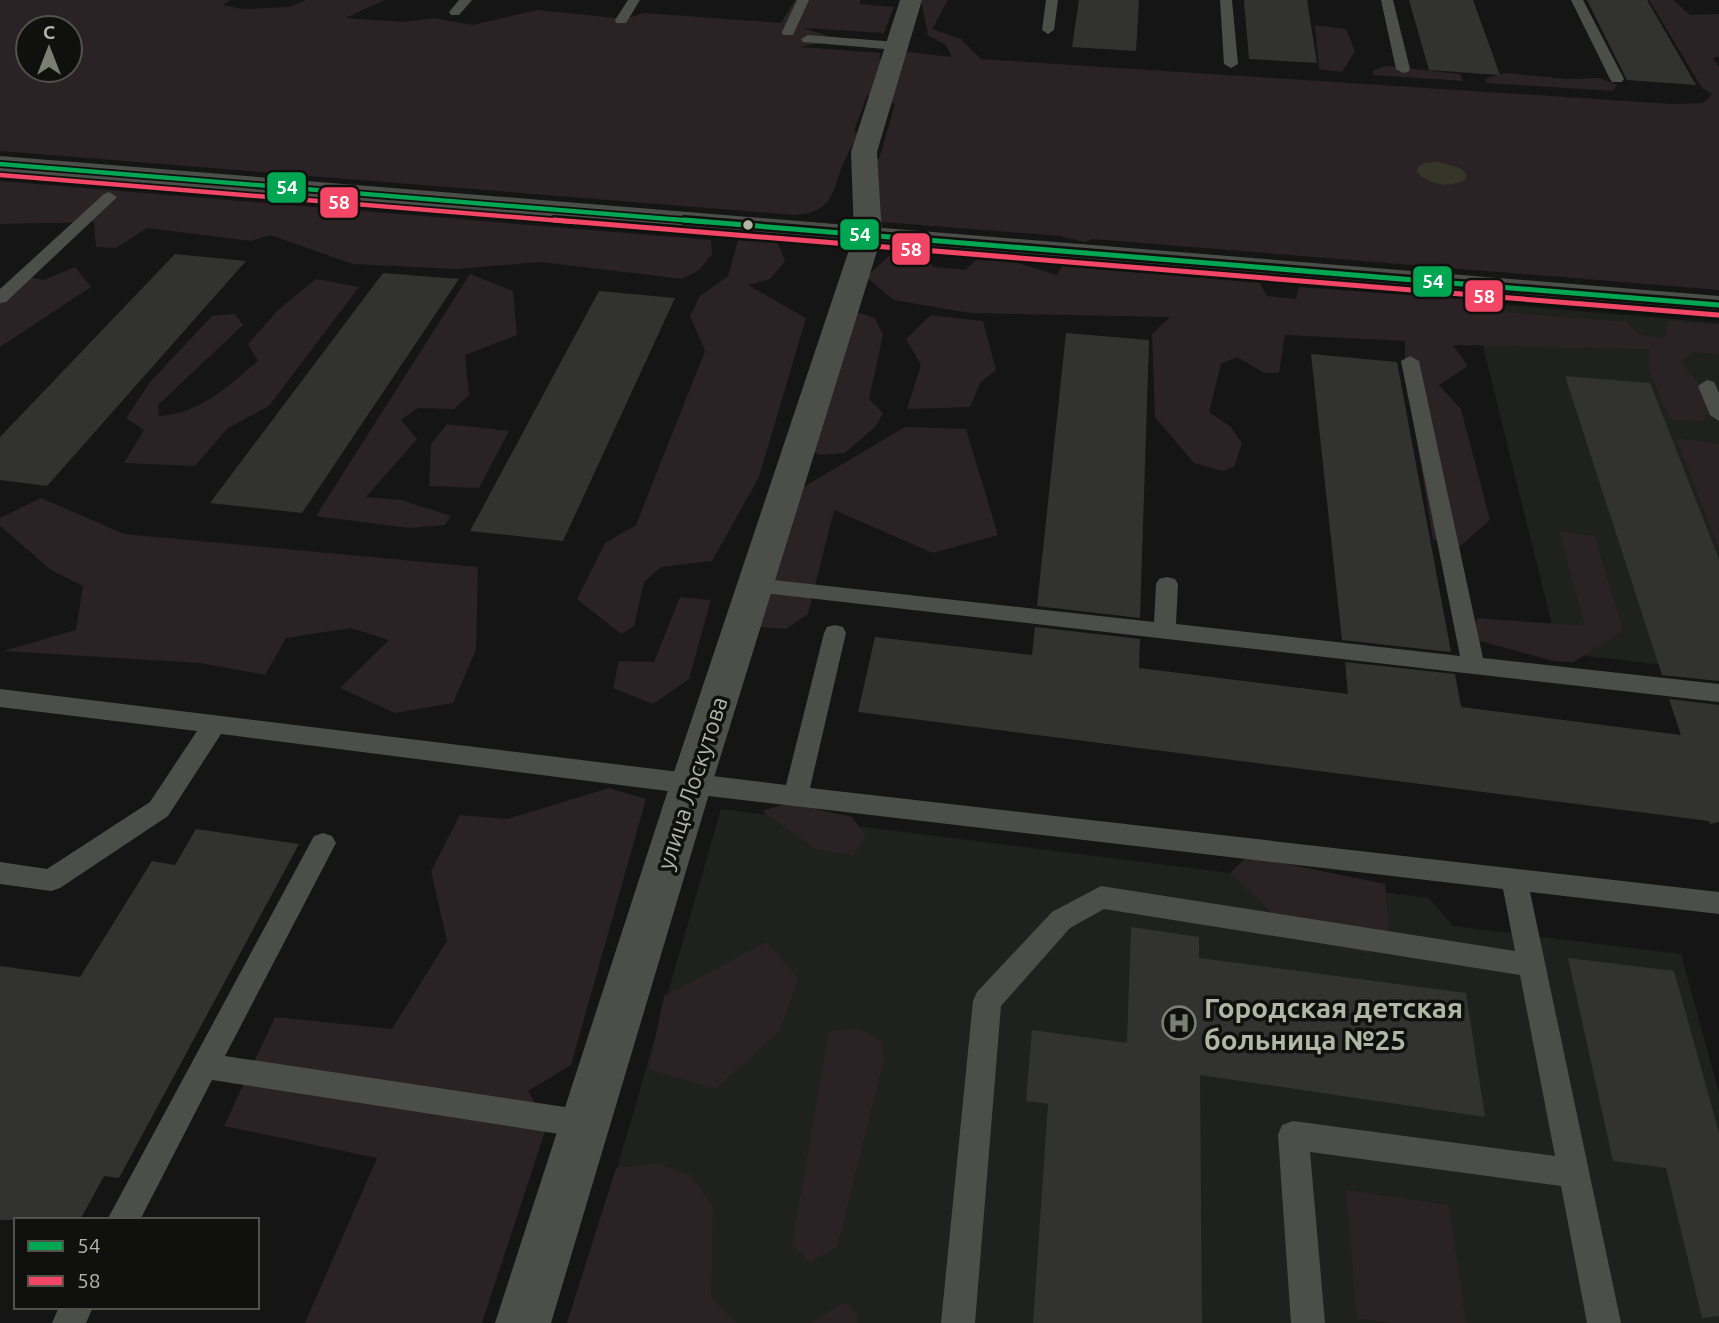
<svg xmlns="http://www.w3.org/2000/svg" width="1719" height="1323" font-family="Ubuntu,sans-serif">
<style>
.built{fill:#1f211f}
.green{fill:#2b2225;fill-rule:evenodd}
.water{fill:#363628}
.building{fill:#323331}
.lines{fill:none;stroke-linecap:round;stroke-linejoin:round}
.service{fill:#4c4e49;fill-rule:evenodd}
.minor{fill:#4c4e49;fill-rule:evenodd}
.tertiary{fill:#4c4e49;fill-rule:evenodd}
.bus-1-far1-casing{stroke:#10110f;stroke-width:8}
.bus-1-casing{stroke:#10110f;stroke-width:10}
.bus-2-far1-casing{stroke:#10110f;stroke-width:8}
.bus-2-casing{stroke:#10110f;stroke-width:10}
.bus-1-far1{stroke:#00a651;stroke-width:4.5}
.bus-1{stroke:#00a651;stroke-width:5}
.bus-2-far1{stroke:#f34667;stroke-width:4.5}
.bus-2{stroke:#f34667;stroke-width:5}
.bus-dot{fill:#b2b6a5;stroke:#10110f;stroke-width:2.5}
.labels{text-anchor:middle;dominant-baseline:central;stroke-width:7;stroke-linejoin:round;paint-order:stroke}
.street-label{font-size:23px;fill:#b2b6a5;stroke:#10110f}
.near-poi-label{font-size:28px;font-weight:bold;fill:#b2b6a5;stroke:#10110f;text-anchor:start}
.line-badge{stroke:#10110f;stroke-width:2.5}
.badge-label{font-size:19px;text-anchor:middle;font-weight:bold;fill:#fff}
</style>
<rect width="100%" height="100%" fill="#151515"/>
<path class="built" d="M 1472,302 L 1719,323 L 1719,671 L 1559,653 Z
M 721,809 L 1429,898 L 1453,926 L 1681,954 L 1719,1093 L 1719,1323 L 588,1323 L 574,1318 Z"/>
<path class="green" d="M 0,0 L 230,0 L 223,5 L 242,9 L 289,7 L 306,0 L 385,0 L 345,18 L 406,22 L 433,18 L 473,25 L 537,10 L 624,19 L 644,13 L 781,23 L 795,0 L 860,0 L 860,4 L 894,7 L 884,33 L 804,28 L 828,36 L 820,43 L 799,47 L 881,53 L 879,59 L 882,60 L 908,52 L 952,57 L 946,45 L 928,35 L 921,0 L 948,0 L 932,29 L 961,39 L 981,59 L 1672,104 L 1703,103 L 1712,94 L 1702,88 L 1649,0 L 1673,0 L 1690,15 L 1719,14 L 1719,57 L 1713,58 L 1719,67 L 1719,290 L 1093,239 L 1084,242 L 1060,236 L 882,222 L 871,219 L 876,159 L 879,159 L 895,104 L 867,95 L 854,131 L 859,134 C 853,144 847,154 843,164 C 831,194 833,212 795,215 L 0,151 ZM 28,28 L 70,28 L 70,70 L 28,70 Z
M 1315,25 L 1346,29 L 1355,51 L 1342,72 L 1319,69 Z
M 1386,66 L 1460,74 L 1463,81 L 1373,75 L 1374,70 Z
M 1505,73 L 1566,79 L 1600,78 L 1617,85 L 1613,91 L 1487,83 L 1485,79 Z
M 0,181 L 711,240 L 712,254 L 699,270 L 682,279 L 541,262 L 456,269 L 353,264 L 270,235 L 251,241 L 147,228 L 116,248 L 96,247 L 94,222 L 0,224 Z
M 738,240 L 778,243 L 785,261 L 770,279 L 748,285 L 806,318 L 759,477 L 712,561 L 661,567 L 644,582 L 634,626 L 621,634 L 577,599 L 605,543 L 636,525 L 705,351 L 690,316 L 700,296 L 728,276 Z
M 903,254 L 927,257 L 933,267 L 965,270 L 976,260 L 1011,261 L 1057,275 L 1062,266 L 1260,283 L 1267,296 L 1296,299 L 1299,287 L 1487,301 L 1490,311 L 1626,322 L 1637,334 L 1664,339 L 1669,321 L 1719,325 L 1719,354 L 1693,352 L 1680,362 L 1714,401 L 1703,421 L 1670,419 L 1649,371 L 1650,349 L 1453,345 L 1468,366 L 1439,385 L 1461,409 L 1490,520 L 1458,548 L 1433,539 L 1405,368 L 1405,341 L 1285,335 L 1279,373 L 1264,373 L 1237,357 L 1221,364 L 1209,412 L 1231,427 L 1242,443 L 1234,467 L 1223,471 L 1194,463 L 1155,417 L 1152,334 L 1170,317 L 969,313 L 894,300 L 866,277 L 889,256 Z
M 75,267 L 91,287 L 0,347 L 0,290 L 17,275 L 44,280 Z
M 470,274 L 513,291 L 517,335 L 465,355 L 469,395 L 454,409 L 418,408 L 401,420 L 417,439 L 366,497 L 401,500 L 451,516 L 445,525 L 409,528 L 316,516 Z
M 316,279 L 359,287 L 269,406 L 228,428 L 195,466 L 124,463 L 144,430 L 126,418 L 151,381 L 212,316 L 235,314 L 243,325 L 158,405 L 159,416 C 201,413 228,386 258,361 L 248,344 L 278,310 Z
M 857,312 L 875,318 L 883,335 L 869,399 L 883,413 L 876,426 L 845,453 L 819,455 L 805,445 Z
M 931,315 L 983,321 L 996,370 L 980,383 L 970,407 L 907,409 L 921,365 L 906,339 Z
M 447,424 L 509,431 L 479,488 L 429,486 L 431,444 Z
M 905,427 L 966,429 L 998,535 L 933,553 L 834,510 L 808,614 L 786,629 L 759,627 L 790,495 Z
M 1676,438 L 1719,444 L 1719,549 Z
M 41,498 L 124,534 L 478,567 L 476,650 L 453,703 L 395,713 L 340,688 L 389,640 L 351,628 L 286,638 L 265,675 L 200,663 L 3,651 L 76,630 L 83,586 L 51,570 L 0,526 L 0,518 Z
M 1559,531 L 1595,536 L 1623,631 L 1573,662 L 1553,661 L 1469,638 L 1477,618 L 1585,626 Z
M 680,597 L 711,600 L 689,679 L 653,704 L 613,688 L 619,661 L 654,662 Z
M 609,788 L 646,799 L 571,1065 L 528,1091 L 547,1125 L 482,1323 L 305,1323 L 377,1158 L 224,1126 L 275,1017 L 392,1029 L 447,941 L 431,871 L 460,815 L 507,819 Z
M 788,803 L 852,817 L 866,836 L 854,855 L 817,850 L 762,811 Z
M 1248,856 L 1385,884 L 1389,933 L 1369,954 L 1292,932 L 1230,873 Z
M 767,942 L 798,978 L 780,1031 L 715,1089 L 649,1069 L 664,996 Z
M 860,1029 L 881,1041 L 884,1058 L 837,1247 L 810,1262 L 792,1244 L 829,1031 Z
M 659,1164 L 690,1175 L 713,1207 L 711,1297 L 737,1323 L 567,1323 L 616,1168 Z
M 1346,1190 L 1449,1205 L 1466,1323 L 1393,1323 L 1357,1318 Z
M 844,1302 L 857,1313 L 857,1323 L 811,1323 Z"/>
<path class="water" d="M 1439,162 L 1460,168 L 1466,174 L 1466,179 C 1450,189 1429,185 1417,172 L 1418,167 L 1424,163 Z"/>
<path class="building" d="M 1079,0 L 1139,0 L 1136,51 L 1072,47 Z
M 1244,0 L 1307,0 L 1317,63 L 1249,59 Z
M 1409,0 L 1473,0 L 1500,75 L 1429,70 Z
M 1587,0 L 1647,0 L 1696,85 L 1627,80 Z
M 175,254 L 246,261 L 47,486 L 0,480 L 0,437 Z
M 383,273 L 459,279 L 302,513 L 210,503 Z
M 599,291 L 675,298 L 563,541 L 470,531 Z
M 1066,333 L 1149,340 L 1140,618 L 1037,606 Z
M 1311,354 L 1397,362 L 1451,652 L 1342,640 Z
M 1565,376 L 1650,383 L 1719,559 L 1719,681 L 1662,675 Z
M 1035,627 L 1140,639 L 1139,668 L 1348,694 L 1345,662 L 1455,674 L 1461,707 L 1681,735 L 1669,699 L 1719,705 L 1719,822 L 1710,824 L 1709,821 L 858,712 L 875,637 L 1032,655 Z
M 196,829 L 299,844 L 119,1178 L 104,1176 L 80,1220 L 0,1220 L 0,966 L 80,977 L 152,861 L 175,865 Z
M 1131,927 L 1199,937 L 1199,958 L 1466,993 L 1485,1117 L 1200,1075 L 1202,1323 L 1033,1323 L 1048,1104 L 1026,1101 L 1032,1030 L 1127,1043 Z
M 1568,958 L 1674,971 L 1719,1133 L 1719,1316 L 1702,1318 L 1666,1168 L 1613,1161 Z"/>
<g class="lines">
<path class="service" d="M 459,0 L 472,0 L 459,15 L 451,15 L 449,12 Z
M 628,0 L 640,0 L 626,23 L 616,23 L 615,20 Z
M 797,0 L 809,0 L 793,35 L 783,35 L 782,32 Z
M 1046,0 L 1058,0 L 1054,30 L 1048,34 L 1042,30 Z
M 1220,0 L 1232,0 L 1238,64 L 1231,68 L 1224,64 Z
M 1381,0 L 1393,0 L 1410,69 L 1408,72 L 1403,73 L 1396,69 Z
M 1571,0 L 1583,0 L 1624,79 L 1622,82 L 1612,82 L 1610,79 Z
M 808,35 L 897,42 L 904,46 L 897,50 L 803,42 L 801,39 Z
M 109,192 L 117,197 L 114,200 L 6,302 L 0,303 L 0,289 L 104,194 Z
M 1410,356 L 1419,361 L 1483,658 L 1719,684 L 1719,702 L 755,592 L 747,590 L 744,585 L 747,580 L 755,578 L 1154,622 L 1156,584 L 1159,579 L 1167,577 L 1175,579 L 1178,584 L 1176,624 L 1460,656 L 1401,361 Z
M 1707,380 L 1714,382 L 1719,393 L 1719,421 L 1710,415 L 1698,386 Z
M 835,625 L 843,627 L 846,633 L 810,788 L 1719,892 L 1719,914 L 1530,892 L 1621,1323 L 1587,1323 L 1561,1186 L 1310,1152 L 1325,1323 L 1291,1323 L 1278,1135 L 1282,1125 L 1293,1121 L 1555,1156 L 1520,975 L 1104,909 L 1070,928 L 1001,1006 L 975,1323 L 941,1323 L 973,1001 L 977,992 L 1052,912 L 1101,886 L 1515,951 L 1503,889 L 691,794 L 221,734 L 168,816 L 60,888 L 51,891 L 0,884 L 0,862 L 47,869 L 150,802 L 197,731 L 0,707 L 0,689 L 786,785 L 824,633 L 827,627 Z
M 323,833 L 332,836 L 336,843 L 225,1056 L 585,1110 L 596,1114 L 600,1124 L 596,1134 L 585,1138 L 212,1080 L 140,1220 L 107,1220 L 314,836 Z
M 59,1307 L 93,1307 L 86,1323 L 52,1323 Z"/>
<path class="minor" d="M 900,0 L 922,0 L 877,152 L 882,235 L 712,784 L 551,1323 L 495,1323 L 670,784 L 854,235 L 851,152 Z"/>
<path class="tertiary" d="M 0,156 L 1719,296 L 1719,314 L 0,172 Z"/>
<defs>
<path id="bus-1-far1" d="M 0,164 L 706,222"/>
<path id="bus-1" d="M 684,220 L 1719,305"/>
<path id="bus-2-far1" d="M 0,175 L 575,222"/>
<path id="bus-2" d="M 554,220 L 1718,315"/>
</defs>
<use href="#bus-1-far1" class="bus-1-far1-casing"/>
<use href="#bus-1" class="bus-1-casing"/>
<use href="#bus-2-far1" class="bus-2-far1-casing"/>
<use href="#bus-2" class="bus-2-casing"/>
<use href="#bus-1-far1" class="bus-1-far1"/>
<use href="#bus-1" class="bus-1"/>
<use href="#bus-2-far1" class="bus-2-far1"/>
<use href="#bus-2" class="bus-2"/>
</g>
<defs>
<symbol id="hospital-ring" viewBox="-11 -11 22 22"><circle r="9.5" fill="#10110f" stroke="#7b7e73" stroke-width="1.5"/><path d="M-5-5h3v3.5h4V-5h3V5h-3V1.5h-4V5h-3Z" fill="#7b7e73"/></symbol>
</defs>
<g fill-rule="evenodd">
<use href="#hospital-ring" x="1160" y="1004" width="38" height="38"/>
</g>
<circle class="bus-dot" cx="748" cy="225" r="6"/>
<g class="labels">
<g class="street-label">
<text transform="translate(692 783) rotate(-72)">улица Лоскутова</text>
</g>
<g class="near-poi-label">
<text x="1204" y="1007">Городская детская<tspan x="1204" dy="32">больница №25</tspan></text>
</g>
</g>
<g class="line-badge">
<rect x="266" y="171" width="41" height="33" rx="7" fill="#00a651"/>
<rect x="319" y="186" width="40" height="33" rx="7" fill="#f34667"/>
<rect x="839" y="218" width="41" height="33" rx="7" fill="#00a651"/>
<rect x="891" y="232" width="40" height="34" rx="7" fill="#f34667"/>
<rect x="1412" y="265" width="41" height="33" rx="7" fill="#00a651"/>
<rect x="1464" y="279" width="40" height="34" rx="7" fill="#f34667"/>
</g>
<g class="badge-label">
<text x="287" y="194">54</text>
<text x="339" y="209">58</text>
<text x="860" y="241">54</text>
<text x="911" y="256">58</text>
<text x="1433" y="288">54</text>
<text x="1484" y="303">58</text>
</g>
<rect x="14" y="1218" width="245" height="91" fill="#10110f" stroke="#51534b" stroke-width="2"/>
<rect x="28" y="1241" width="35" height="10" fill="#00a651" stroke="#51534b" stroke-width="2"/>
<text x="77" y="1253" font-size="21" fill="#b2b6a5">54</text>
<rect x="28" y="1276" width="35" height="10" fill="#f34667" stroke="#51534b" stroke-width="2"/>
<text x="77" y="1288" font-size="21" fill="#b2b6a5">58</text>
<g transform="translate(49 49)"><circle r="33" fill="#10110f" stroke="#51534b" stroke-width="2"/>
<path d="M0-5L12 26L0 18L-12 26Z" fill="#7b7e73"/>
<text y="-10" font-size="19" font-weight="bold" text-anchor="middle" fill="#b2b6a5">С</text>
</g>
</svg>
